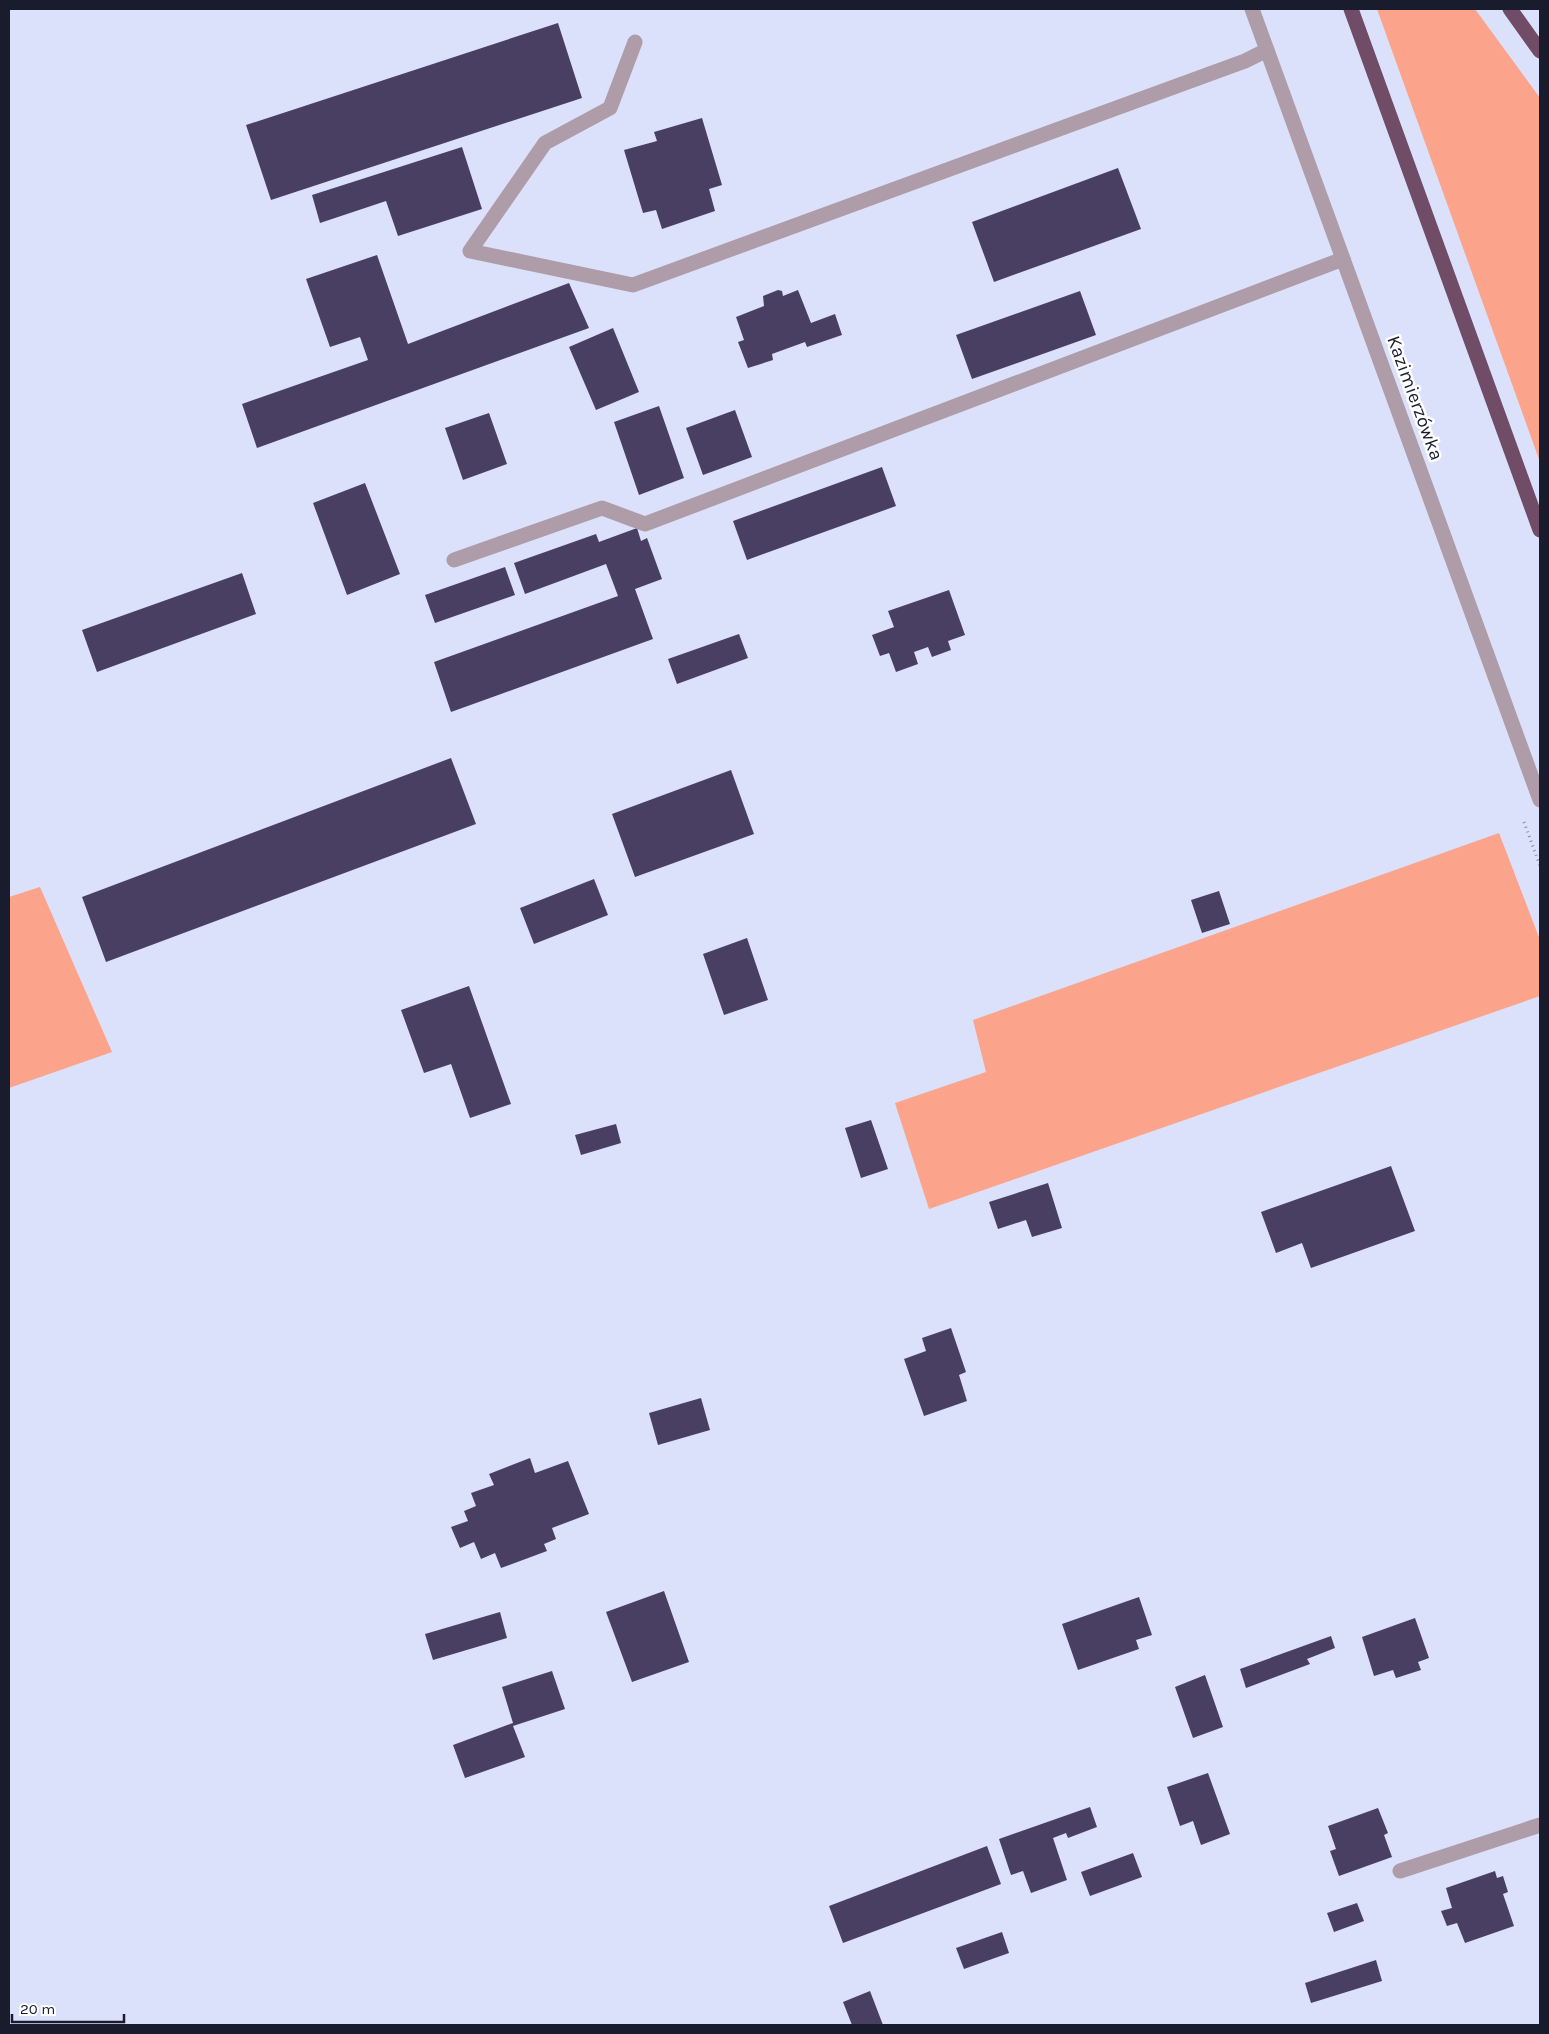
<svg xmlns="http://www.w3.org/2000/svg" width="1549" height="2034" font-family="Karla,sans-serif">
<style>
.green{fill:#fba38b}
.building{fill:#493f63}
.lines{fill:none;stroke-linecap:round;stroke-linejoin:round}
.path{stroke:#878ba2;stroke-width:3;stroke-dasharray:1 4;stroke-linecap:butt}
.service{stroke:#ae9ca8;stroke-width:15}
.tertiary{stroke:#ae9ca8;stroke-width:15}
.motorway{stroke:#704c66;stroke-width:15}
.labels{text-anchor:middle;dominant-baseline:central;stroke-width:5;stroke-linejoin:round;paint-order:stroke}
.street-label{font-size:19px;fill:#191c2c;stroke:#fff}
</style>
<rect width="100%" height="100%" fill="#dbe0fb"/>
<path class="green" d="M 1377,9 L 1475,9 L 1540,98 L 1540,462 Z
M 1499,833 L 1540,940 L 1540,996 L 929,1209 L 895,1103 L 986,1072 L 973,1020 Z
M 40,887 L 112,1052 L 9,1088 L 9,897 Z"/>
<path class="building" d="M 558,23 L 582,98 L 271,200 L 246,125 Z
M 702,118 L 722,185 L 709,189 L 715,211 L 662,229 L 656,210 L 643,213 L 624,150 L 657,141 L 654,132 Z
M 462,147 L 482,209 L 398,236 L 386,201 L 320,223 L 312,195 Z
M 1118,168 L 1141,229 L 994,282 L 972,222 Z
M 377,255 L 408,344 L 569,283 L 589,328 L 257,448 L 242,404 L 368,360 L 360,337 L 330,347 L 306,279 Z
M 778,290 L 782,291 L 783,296 L 798,290 L 811,323 L 835,314 L 842,335 L 807,347 L 805,342 L 772,354 L 773,360 L 748,368 L 738,342 L 744,340 L 736,317 L 764,306 L 763,296 Z
M 1080,291 L 1096,335 L 972,379 L 956,335 Z
M 613,328 L 639,392 L 596,410 L 569,347 Z
M 659,406 L 684,478 L 639,495 L 614,422 Z
M 735,410 L 752,457 L 703,475 L 686,428 Z
M 489,413 L 507,464 L 463,480 L 445,428 Z
M 882,467 L 896,506 L 747,560 L 733,521 Z
M 365,483 L 400,574 L 347,595 L 313,503 Z
M 637,528 L 641,541 L 647,538 L 662,579 L 635,589 L 653,639 L 451,712 L 434,662 L 618,596 L 606,564 L 525,594 L 514,563 L 596,534 L 599,542 Z
M 505,567 L 515,595 L 435,623 L 425,595 Z
M 242,573 L 256,614 L 97,672 L 82,630 Z
M 949,590 L 965,635 L 948,641 L 951,650 L 932,657 L 928,647 L 914,652 L 918,664 L 896,672 L 889,653 L 880,656 L 872,635 L 894,627 L 888,611 Z
M 739,634 L 748,658 L 677,684 L 668,659 Z
M 451,758 L 476,824 L 106,962 L 82,897 Z
M 731,770 L 754,834 L 635,877 L 612,814 Z
M 594,879 L 608,915 L 534,944 L 520,908 Z
M 1219,891 L 1230,924 L 1202,933 L 1191,900 Z
M 747,938 L 768,1000 L 724,1015 L 703,954 Z
M 469,986 L 511,1104 L 470,1118 L 451,1064 L 424,1073 L 401,1010 Z
M 871,1120 L 888,1169 L 861,1178 L 845,1128 Z
M 616,1124 L 621,1143 L 581,1155 L 575,1135 Z
M 1391,1166 L 1415,1231 L 1311,1268 L 1302,1243 L 1276,1253 L 1261,1212 Z
M 1048,1183 L 1062,1228 L 1032,1237 L 1026,1220 L 998,1229 L 989,1202 Z
M 951,1328 L 966,1372 L 959,1375 L 967,1401 L 924,1416 L 904,1359 L 926,1351 L 922,1338 Z
M 701,1398 L 710,1430 L 658,1445 L 649,1413 Z
M 530,1458 L 535,1473 L 568,1461 L 589,1514 L 552,1528 L 556,1539 L 544,1544 L 547,1551 L 501,1568 L 495,1553 L 481,1559 L 474,1542 L 460,1548 L 451,1527 L 468,1521 L 464,1511 L 476,1506 L 471,1493 L 494,1485 L 489,1474 Z
M 664,1591 L 689,1662 L 632,1682 L 606,1612 Z
M 1139,1597 L 1152,1635 L 1136,1640 L 1139,1649 L 1078,1670 L 1062,1624 Z
M 500,1612 L 507,1638 L 433,1660 L 425,1634 Z
M 1415,1618 L 1429,1658 L 1418,1662 L 1421,1670 L 1396,1678 L 1393,1670 L 1374,1676 L 1362,1637 Z
M 1331,1636 L 1335,1648 L 1307,1659 L 1310,1664 L 1246,1688 L 1240,1669 Z
M 552,1671 L 565,1709 L 513,1726 L 525,1757 L 465,1778 L 453,1745 L 513,1723 L 502,1687 Z
M 1205,1675 L 1223,1727 L 1193,1738 L 1175,1687 Z
M 1208,1773 L 1230,1834 L 1201,1845 L 1193,1821 L 1180,1826 L 1167,1787 Z
M 1090,1807 L 1097,1827 L 1068,1838 L 1066,1833 L 1053,1838 L 1067,1880 L 1031,1893 L 1023,1871 L 1011,1875 L 999,1839 Z
M 1378,1808 L 1388,1833 L 1384,1835 L 1392,1857 L 1339,1876 L 1330,1851 L 1336,1849 L 1328,1826 Z
M 987,1846 L 1001,1884 L 843,1943 L 829,1906 Z
M 1133,1853 L 1142,1877 L 1090,1896 L 1081,1872 Z
M 1495,1871 L 1497,1878 L 1503,1876 L 1508,1892 L 1503,1894 L 1514,1926 L 1465,1943 L 1457,1923 L 1447,1926 L 1441,1911 L 1452,1908 L 1446,1888 Z
M 1357,1903 L 1364,1921 L 1334,1932 L 1327,1913 Z
M 1002,1932 L 1009,1953 L 964,1969 L 956,1948 Z
M 1376,1960 L 1382,1981 L 1311,2003 L 1305,1983 Z
M 870,1991 L 883,2025 L 852,2025 L 843,2002 Z"/>
<g class="lines">
<path class="path" d="M 1524,822 L 1540,866"/>
<path class="service" d="M 635,42 L 610,108 L 545,143 L 470,251 L 633,285 L 1245,61 L 1267,50
M 454,560 L 602,508 L 645,524 L 1343,259
M 1400,1871 L 1540,1825"/>
<path class="tertiary" d="M 1252,9 L 1540,800"/>
<path class="motorway" d="M 1351,9 L 1540,530
M 1510,9 L 1540,51"/>
</g>
<g class="labels">
<g class="street-label">
<text transform="translate(1415 398) rotate(70)">Kazimierzówka</text>
</g>
</g>
<rect width="1549" height="2034" fill="none" stroke="#191c2c" stroke-width="20"/>
<path d="M12 2014v8h112v-8" fill="none" stroke="#191c2c" stroke-width="2.5"/>
<text x="20" y="2014" font-size="15" fill="#191c2c" stroke="#ffffff" stroke-width="4" paint-order="stroke">20 m</text>
</svg>
